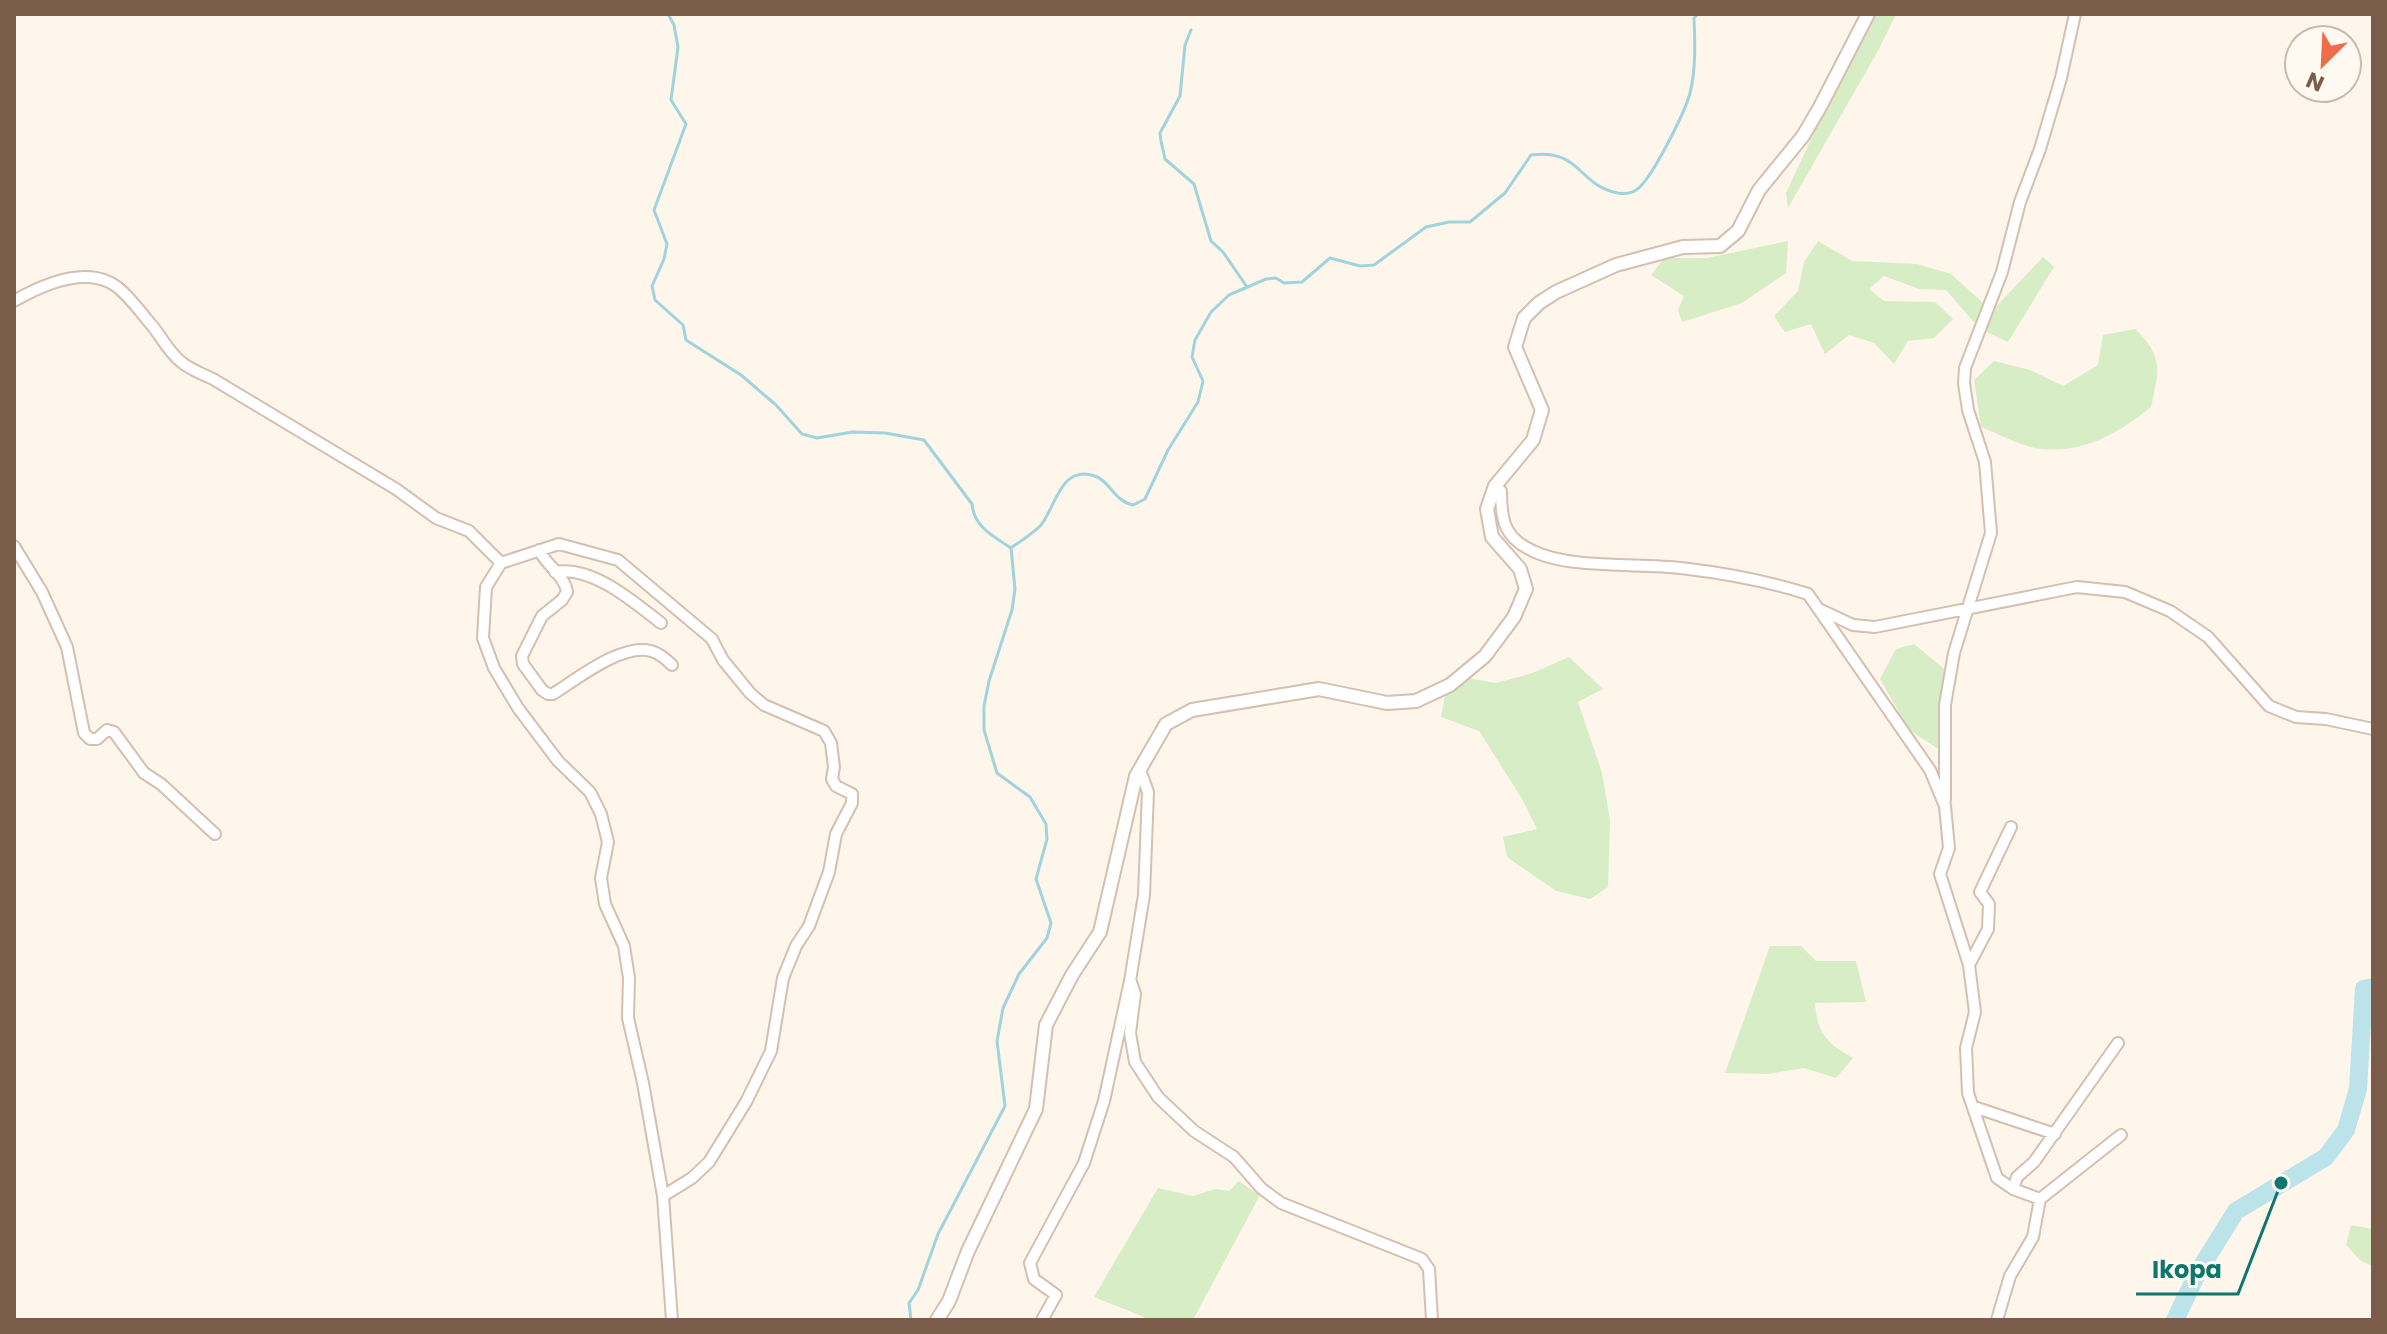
<svg xmlns="http://www.w3.org/2000/svg" width="2387" height="1334" font-family="Poppins,sans-serif">
<style>
.green{fill:#d6edc6}
.lines{fill:none;stroke-linecap:round;stroke-linejoin:round}
.stream{stroke:#a1d3dc;stroke-width:3}
.river{stroke:#bce3e9;stroke-width:18}
.minor-casing{stroke:#d4bfb0;stroke-width:14}
.tertiary-casing{stroke:#d4bfb0;stroke-width:16}
.minor{stroke:#fff;stroke-width:10}
.tertiary{stroke:#fff;stroke-width:12}
.leader{fill:none;stroke:#0f766e;stroke-width:3}
.callout-dot{fill:#0f766e;stroke:#fff9f1;stroke-width:3}
.callout-label{font-size:24px;text-anchor:middle;font-weight:bold;fill:#0f766e;stroke:#fff9f1;stroke-width:6;stroke-linejoin:round;paint-order:stroke}
</style>
<rect width="100%" height="100%" fill="#fef6ea"/>
<path class="green" d="M 1869,14 L 1896,14 L 1879,49 L 1788,208 L 1786,193 Z
M 1788,241 L 1786,273 L 1742,303 L 1682,322 L 1678,310 L 1684,296 L 1651,275 L 1664,258 L 1707,258 Z
M 1818,241 L 1852,261 L 1917,264 L 1951,274 L 1992,311 L 2043,257 L 2054,267 L 2008,342 L 1980,329 L 1946,290 L 1919,289 L 1884,276 L 1869,289 L 1884,301 L 1935,302 L 1953,319 L 1934,338 L 1908,341 L 1894,364 L 1874,343 L 1849,335 L 1825,354 L 1811,324 L 1785,332 L 1774,316 L 1798,291 L 1804,262 Z
M 2135,329 C 2164,357 2159,370 2151,407 C 2118,433 2086,453 2041,449 C 2022,447 1999,434 1981,427 L 1974,380 L 1994,361 L 2030,370 L 2063,386 L 2098,365 L 2103,335 Z
M 1914,644 L 1949,673 L 1943,752 L 1909,730 L 1880,679 L 1896,649 Z
M 1569,657 L 1603,689 L 1578,702 L 1602,773 L 1610,820 L 1608,887 L 1590,899 L 1556,891 L 1507,857 L 1503,837 L 1537,829 L 1521,797 L 1479,731 L 1441,717 L 1445,695 L 1467,678 L 1496,683 L 1530,674 Z
M 1770,946 L 1801,946 L 1816,961 L 1856,961 L 1866,1002 L 1815,1003 C 1818,1035 1826,1042 1853,1058 L 1836,1078 L 1804,1068 L 1768,1074 L 1725,1073 Z
M 1238,1181 L 1260,1195 L 1193,1320 L 1144,1320 L 1144,1317 L 1094,1297 L 1158,1188 L 1193,1196 L 1215,1189 L 1230,1191 Z
M 2351,1225 L 2373,1229 L 2373,1266 L 2361,1261 L 2346,1245 Z"/>
<g class="lines">
<path class="stream" d="M 668,14 L 674,25 L 678,47 L 671,100 L 686,124 L 654,210 L 667,244 L 664,259 L 652,286 L 655,300 L 683,325 L 686,340 L 741,375 L 776,405 L 802,434 L 817,438 L 853,432 L 885,433 L 924,440 L 972,504 C 974,527 993,536 1011,548 L 1015,589 L 1012,610 L 989,681 L 984,706 L 984,730 L 997,773 L 1030,797 L 1046,824 L 1047,839 L 1036,879 L 1051,923 L 1047,938 L 1019,974 L 1003,1008 L 997,1041 L 1005,1106 L 938,1234 L 918,1290 L 909,1303 L 911,1320
M 1191,30 L 1185,45 L 1180,96 L 1160,133 L 1161,141 L 1165,159 L 1194,184 L 1211,241 L 1223,252 L 1247,287
M 1011,548 C 1020,541 1033,534 1041,525 C 1056,506 1061,464 1095,476 C 1110,481 1114,501 1133,505 L 1145,499 L 1168,450 L 1198,402 L 1203,381 L 1192,357 L 1195,340 L 1211,312 L 1229,295 L 1266,279 L 1276,278 L 1284,283 L 1302,282 L 1330,258 L 1360,266 L 1374,265 L 1426,227 L 1449,222 L 1470,222 L 1505,193 L 1531,155 C 1582,149 1577,185 1618,193 C 1624,194 1630,194 1636,190 C 1651,181 1685,112 1690,93 C 1696,69 1695,43 1694,18 L 1698,14"/>
<path class="river" d="M 2175,1320 L 2198,1272 L 2236,1211 L 2326,1157 L 2346,1130 L 2358,1089 L 2364,989 L 2373,987"/>
<defs>
<path id="minor" d="M 14,301 C 40,286 79,268 109,282 C 123,288 139,310 149,322 C 160,334 167,350 180,361 C 189,369 202,374 213,379 L 396,489 L 436,518 L 469,531 L 501,563
M 1495,486 L 1501,491 C 1501,520 1504,538 1533,551 C 1569,569 1639,563 1681,568 C 1723,573 1768,581 1808,594 L 1930,770 L 1945,806 L 1949,848 L 1940,874 L 1969,965 L 1975,1012 L 1966,1048 L 1968,1093 L 1997,1178 L 2013,1189 L 2040,1199 L 2033,1237 L 2010,1276 L 1997,1320
M 14,546 L 42,592 L 67,647 L 84,733 L 90,739 L 97,739 L 107,730 L 114,732 L 144,773 L 161,784 L 215,834
M 539,550 C 546,565 565,576 567,592 L 562,600 L 542,616 L 522,656 L 523,664 L 542,690 L 548,694 L 553,694 C 577,679 622,643 651,651 C 659,653 666,659 672,665
M 555,572 C 592,565 634,602 661,623
M 1821,610 L 1853,625 L 1875,627 L 2077,587 L 2125,592 L 2170,611 L 2208,637 L 2269,706 L 2296,717 L 2326,719 L 2373,729
M 1945,800 L 1945,705 L 1954,653 L 1991,533 L 1985,462 L 1968,410 L 1964,383 L 1965,368 L 2002,272 L 2020,202 L 2040,149 L 2061,78 L 2075,14
M 1969,965 L 1988,929 L 1989,904 L 1980,892 L 2011,827
M 1131,982 L 1135,994 L 1130,1033 L 1135,1062 L 1158,1097 L 1194,1131 L 1234,1157 L 1261,1188 L 1281,1203 L 1422,1259 L 1429,1269 L 1432,1320
M 1974,1107 L 2055,1134
M 2013,1189 L 2017,1177 L 2034,1162 L 2118,1043
M 663,1196 L 692,1178 L 709,1162 L 746,1102 L 771,1051 L 783,978 L 796,946 L 809,926 L 829,872 L 836,834 L 852,803 L 852,794 L 836,786 L 832,779 L 834,767 L 831,743 L 824,731 L 764,705 L 750,693 L 723,660 L 712,639 L 618,560 L 559,544 L 501,563 L 486,587 L 483,638 L 494,668 L 518,708 L 558,761 L 590,792 L 601,814 L 608,842 L 601,878 L 605,904 L 624,946 L 629,978 L 628,1018 L 643,1083 L 663,1196 L 672,1320
M 2040,1199 L 2121,1135
M 1042,1320 L 1056,1295 L 1034,1279 L 1030,1263 L 1084,1163 L 1104,1101 L 1130,981 L 1144,895 L 1148,792 L 1140,770"/>
<path id="tertiary" d="M 937,1320 L 949,1301 L 968,1251 L 1036,1109 L 1046,1025 L 1072,975 L 1100,932 L 1136,776 L 1166,724 L 1192,710 L 1319,689 L 1387,703 L 1416,701 L 1450,685 L 1485,656 L 1514,617 L 1526,589 L 1520,569 L 1492,537 L 1487,509 L 1495,486 L 1533,440 L 1542,410 L 1515,347 L 1524,318 L 1539,303 L 1556,292 L 1616,265 L 1683,247 L 1720,246 L 1738,231 L 1759,190 L 1803,136 L 1820,107 L 1868,14"/>
</defs>
<use href="#minor" class="minor-casing"/>
<use href="#tertiary" class="tertiary-casing"/>
<use href="#minor" class="minor"/>
<use href="#tertiary" class="tertiary"/>
</g>
<path class="leader" d="M2281 1183L2238 1294H2136"/>
<circle class="callout-dot" cx="2281" cy="1183" r="8"/>
<g class="callout-label">
<text x="2187" y="1278">Ikopa</text>
</g>
<rect width="2387" height="1334" fill="none" stroke="#7b5b4a" stroke-width="32"/>
<g transform="translate(2323 64) rotate(204)"><circle r="38" fill="#fff9f1" stroke="#cabaae" stroke-width="2"/>
<path d="M0-6L14 30L0 20L-14 30Z" fill="#ed6c49"/>
<text y="-12" font-size="22" font-weight="bold" text-anchor="middle" fill="#7b5b4a">N</text>
</g>
</svg>
